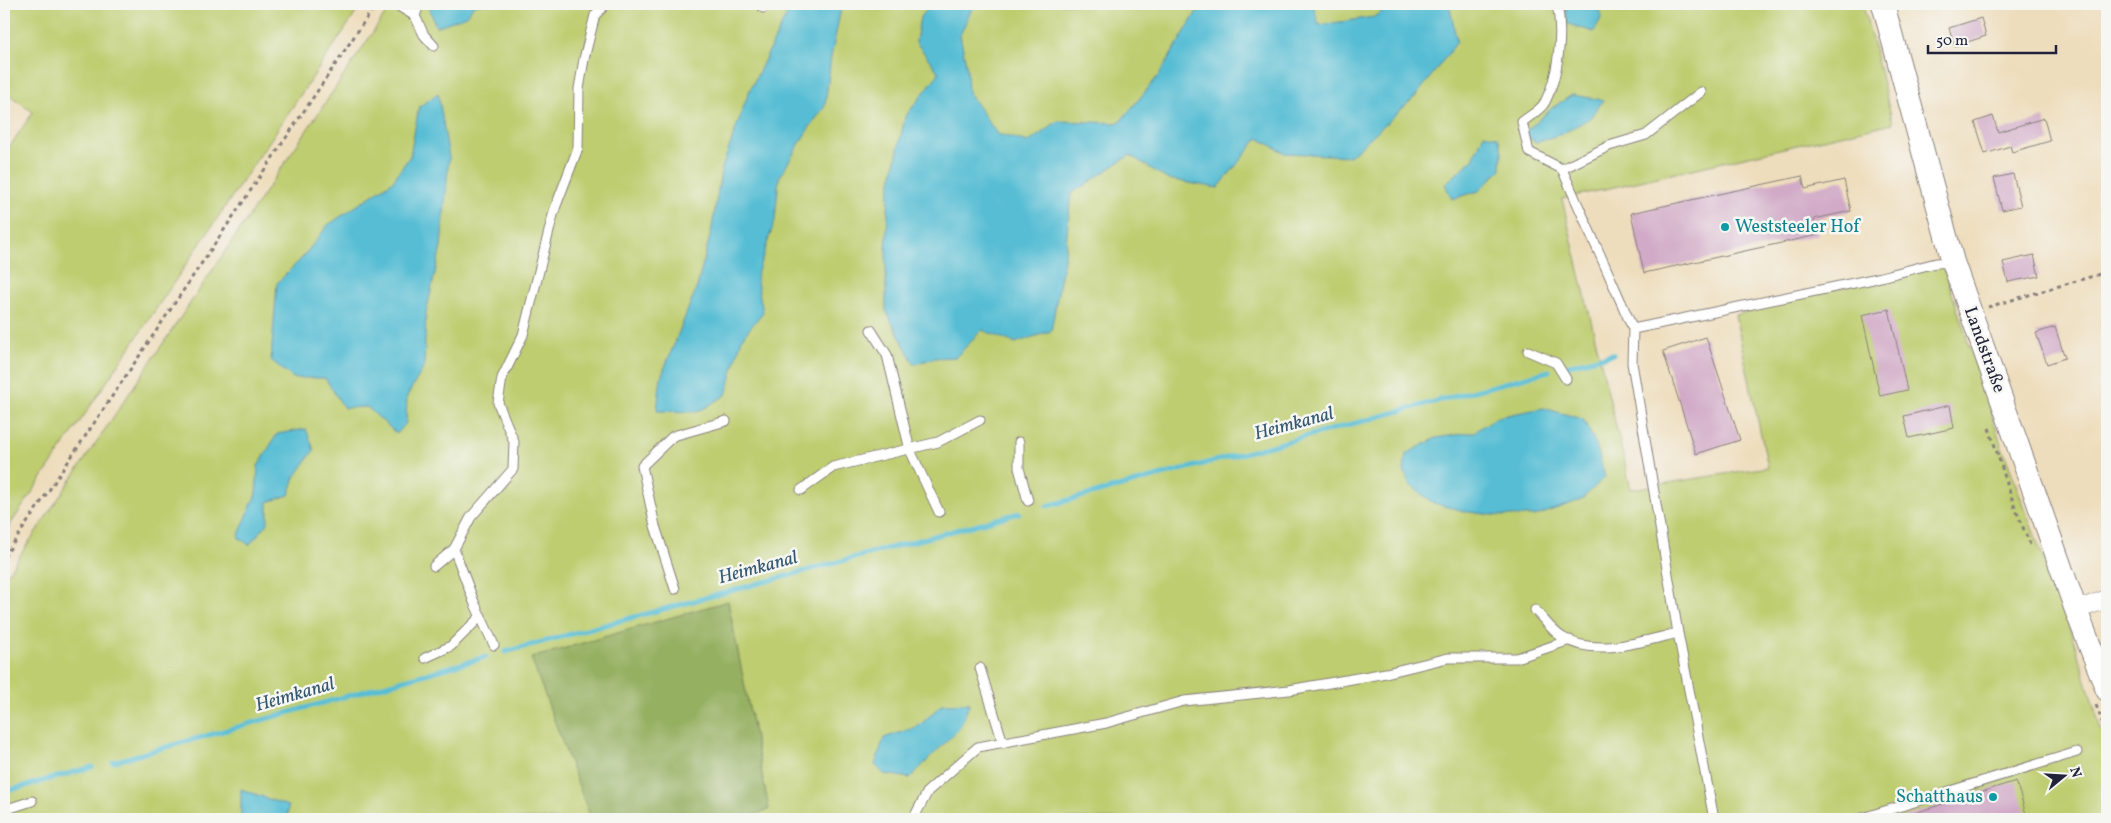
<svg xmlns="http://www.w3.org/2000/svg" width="2111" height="823" font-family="Vollkorn,serif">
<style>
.green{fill:#becd70;stroke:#707856}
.forest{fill:#96b062;stroke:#5c694e}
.water{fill:#56bdd4;stroke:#3c7088}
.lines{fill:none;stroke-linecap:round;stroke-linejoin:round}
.stream{stroke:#56bdd4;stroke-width:5}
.building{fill:#d1aac7}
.service-casing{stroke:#88807c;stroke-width:11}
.minor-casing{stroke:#88807c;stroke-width:19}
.tertiary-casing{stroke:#88807c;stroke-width:24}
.path{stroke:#88807c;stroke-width:3;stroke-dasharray:4 4;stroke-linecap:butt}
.service{stroke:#fff;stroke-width:9}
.minor{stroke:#fff;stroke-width:18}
.tertiary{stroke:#fff;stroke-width:22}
.culture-dot{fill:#0f9aa8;stroke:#f6f6f2;stroke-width:2}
.labels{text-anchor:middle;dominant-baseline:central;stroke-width:5;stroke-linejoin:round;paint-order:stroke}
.culture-label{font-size:18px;fill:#0d838f;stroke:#f6f6f2;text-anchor:start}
.street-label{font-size:18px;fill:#22223b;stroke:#f6f6f2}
.water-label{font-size:19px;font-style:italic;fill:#345871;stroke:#f6f6f2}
</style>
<rect width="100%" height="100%" fill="#f6f6f2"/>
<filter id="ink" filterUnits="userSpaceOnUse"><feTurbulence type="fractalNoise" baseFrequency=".02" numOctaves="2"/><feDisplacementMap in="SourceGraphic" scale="10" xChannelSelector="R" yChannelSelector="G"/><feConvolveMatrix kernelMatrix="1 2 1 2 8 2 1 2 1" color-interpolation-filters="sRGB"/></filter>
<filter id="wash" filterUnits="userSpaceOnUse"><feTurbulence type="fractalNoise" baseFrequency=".0096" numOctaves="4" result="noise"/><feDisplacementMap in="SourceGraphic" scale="20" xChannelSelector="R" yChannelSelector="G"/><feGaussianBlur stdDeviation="1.12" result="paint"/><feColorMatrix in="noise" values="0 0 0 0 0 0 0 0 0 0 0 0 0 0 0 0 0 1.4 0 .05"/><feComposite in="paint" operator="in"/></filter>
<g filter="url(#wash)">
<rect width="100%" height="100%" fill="#eeddbc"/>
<path class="green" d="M 4,4 L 362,4 L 4,534 L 4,155 L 33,112 L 4,91 Z
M 392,4 L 1863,4 L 1893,123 L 1562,199 L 1631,489 L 1768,467 L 1735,315 L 1942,262 L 2001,444 L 2074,641 L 2107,749 L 2107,819 L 4,819 L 4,579 Z"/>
<path class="forest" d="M 728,601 L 769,809 L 744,819 L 591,819 L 531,658 Z"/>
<path class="water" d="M 428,4 L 475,4 L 466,16 L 436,27 Z
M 792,4 L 842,4 L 831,57 L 825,106 L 807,131 L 779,178 L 775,220 L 756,277 L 763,312 L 742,338 L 726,395 L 698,412 L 657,411 L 661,377 L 697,287 L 712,228 L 721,171 L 748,94 Z
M 933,4 L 974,4 L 960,35 L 967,69 L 968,92 L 997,134 L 1029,142 L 1058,121 L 1119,123 L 1159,75 L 1199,8 L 1204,4 L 1313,4 L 1319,25 L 1374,17 L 1394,4 L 1449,4 L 1457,42 L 1416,96 L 1350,156 L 1285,153 L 1258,138 L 1218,188 L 1167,179 L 1130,155 L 1071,194 L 1065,254 L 1051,331 L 1015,343 L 982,330 L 956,357 L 935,358 L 914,364 L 886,311 L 886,248 L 889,191 L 905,117 L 939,73 L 916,42 L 920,17 Z
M 1564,4 L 1594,4 L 1602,16 L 1594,32 L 1568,24 Z
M 438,93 L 449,158 L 441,247 L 426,313 L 424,367 L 407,396 L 406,423 L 397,434 L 367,407 L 344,408 L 325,378 L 293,378 L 271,360 L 277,283 L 302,258 L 328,225 L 392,182 L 410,156 L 419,107 Z
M 1572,95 L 1603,100 L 1592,117 L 1562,134 L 1536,142 L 1522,135 L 1552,108 Z
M 1484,134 L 1498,137 L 1502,151 L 1501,169 L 1479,191 L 1452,199 L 1445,184 L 1473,159 Z
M 1543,408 L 1583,419 L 1596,444 L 1605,477 L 1581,500 L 1535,516 L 1502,516 L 1468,512 L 1433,503 L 1409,484 L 1404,470 L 1406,454 L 1436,438 L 1474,432 L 1497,417 Z
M 306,429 L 314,450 L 295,477 L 289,495 L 268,502 L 268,523 L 249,545 L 238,537 L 256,494 L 258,466 L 277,434 Z
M 970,703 L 959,729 L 910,778 L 884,774 L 875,765 L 884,738 L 919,726 L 942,704 Z
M 241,789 L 288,806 L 288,819 L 241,819 Z"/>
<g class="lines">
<path class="stream" d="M 1566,366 L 1613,354
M 1047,506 L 1549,371
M 505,652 L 1019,513
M 113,762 L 486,657
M 4,792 L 92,767"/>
</g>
<g id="blocks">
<path class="building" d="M 1981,18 L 1986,36 L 1955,46 L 1949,28 Z
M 1993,116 L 1998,132 L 2044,118 L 2050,141 L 2012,152 L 2010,146 L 1985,154 L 1975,122 Z
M 2013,174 L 2021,206 L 2002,210 L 1994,178 Z
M 1802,176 L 1805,189 L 1844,180 L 1851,211 L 1814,219 L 1818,235 L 1644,273 L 1631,213 Z
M 2034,255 L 2039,276 L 2008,282 L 2003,262 Z
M 1889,309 L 1907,390 L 1880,396 L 1862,315 Z
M 2055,327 L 2065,358 L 2047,364 L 2036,333 Z
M 1706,337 L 1740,440 L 1696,454 L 1663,351 Z
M 1950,405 L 1954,428 L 1909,438 L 1904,416 Z
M 2016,781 L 2026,814 L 2008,819 L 1905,819 L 1905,816 Z"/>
</g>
</g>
<g filter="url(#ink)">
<use href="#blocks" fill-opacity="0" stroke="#88807c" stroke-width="1"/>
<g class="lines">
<defs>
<path id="service" d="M 395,4 L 415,16
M 419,4 L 415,16 L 424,35 L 434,46
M 1557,4 C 1563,33 1559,75 1545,102 C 1541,110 1528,117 1522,122 L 1529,152 L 1562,169 L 1633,329
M 763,8 L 764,4
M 1562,169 L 1609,146 L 1646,135 L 1701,92
M 871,330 L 887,355 L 910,450 L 939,512
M 1528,351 L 1556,363 L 1566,379
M 1019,442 L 1019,468 L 1028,501
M 801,490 L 833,467 L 938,442 L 980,420
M 454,549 L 474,602 L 494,645
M 434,566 L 454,549 L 471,517 L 513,469 L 514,442 L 498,403 L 502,378 L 523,335 L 554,211 L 578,148 L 579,89 L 584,59 L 595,15 L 606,4
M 675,589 L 655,526 L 642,466 L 673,436 L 726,421
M 1535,610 C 1543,618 1552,631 1562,637 C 1594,658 1644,641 1678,633
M 425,658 L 451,646 L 481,616
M 980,668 L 1003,743
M 4,810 L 32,801
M 913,819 L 928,791 L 978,747 L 1106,723 L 1184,701 L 1289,690 L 1386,673 L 1448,658 L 1517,658 L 1570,640
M 1714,819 L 1678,633 L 1632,363 L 1633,329 L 1873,279 L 1936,263 L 1953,262
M 1859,819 L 2077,752"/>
<path id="minor" d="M 2076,610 L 2107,599"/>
<path id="tertiary" d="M 1883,4 L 1953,262 L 2076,610 L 2107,690"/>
</defs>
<use href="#service" class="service-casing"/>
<use href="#minor" class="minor-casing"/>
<use href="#tertiary" class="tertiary-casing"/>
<path class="path" d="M 1988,307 L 2107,272
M 1989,428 L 2014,505 L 2031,547
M 4,557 L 376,4
M 2096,705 L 2107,735"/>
<use href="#service" class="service"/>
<use href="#minor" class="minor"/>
<use href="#tertiary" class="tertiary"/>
</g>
</g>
<g class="culture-dot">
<circle cx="1725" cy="227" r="5"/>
<circle cx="1993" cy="797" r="5"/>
</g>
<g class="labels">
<g class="culture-label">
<text x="1735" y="227">Weststeeler Hof</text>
<text x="1983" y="797" text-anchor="end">Schatthaus</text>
</g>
<g class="street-label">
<text transform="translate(1984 350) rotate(70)">Landstraße</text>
</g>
<g class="water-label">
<text transform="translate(1294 424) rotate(-15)">Heimkanal</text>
<text transform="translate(758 568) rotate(-15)">Heimkanal</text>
<text transform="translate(295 695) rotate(-16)">Heimkanal</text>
</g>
</g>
<rect width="2111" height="823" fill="none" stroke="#f6f6f2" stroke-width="20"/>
<g transform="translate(2064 776) rotate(72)" stroke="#f6f6f2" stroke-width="4" paint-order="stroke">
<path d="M0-4L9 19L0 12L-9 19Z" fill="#22223b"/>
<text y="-8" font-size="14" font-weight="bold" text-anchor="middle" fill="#22223b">N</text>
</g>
<path d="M1928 45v8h128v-8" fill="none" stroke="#22223b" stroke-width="2.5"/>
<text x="1936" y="45" font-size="15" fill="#22223b" stroke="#f6f6f2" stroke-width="4" paint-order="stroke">50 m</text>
</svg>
